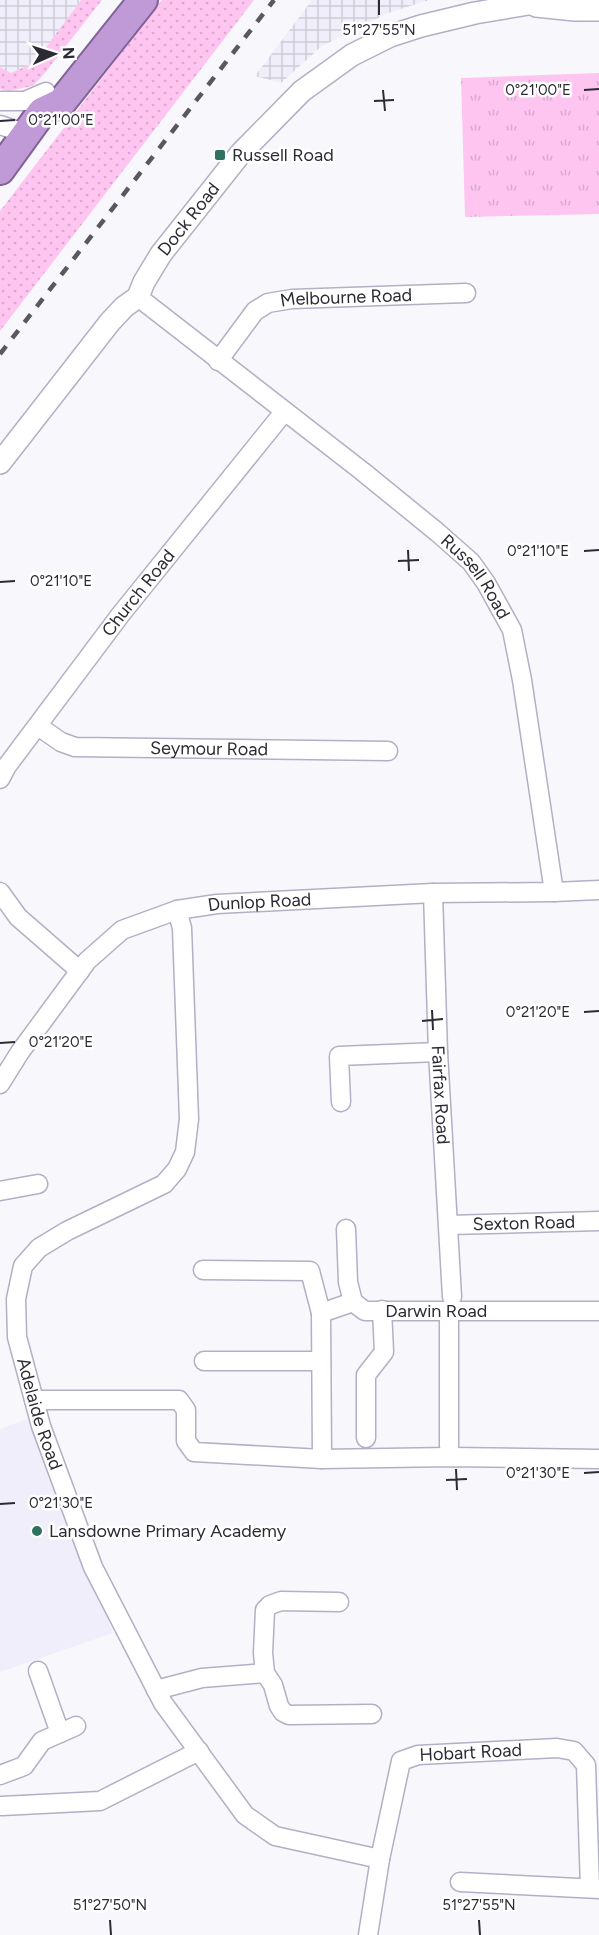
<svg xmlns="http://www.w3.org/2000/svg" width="599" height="1935" font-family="Figtree,sans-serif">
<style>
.built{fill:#efeefa}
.industrial{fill:url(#industrial-grid)}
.grass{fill:url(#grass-dots)}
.park{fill:url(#park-tufts)}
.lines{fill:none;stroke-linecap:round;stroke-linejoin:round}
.minor-casing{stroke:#b1b0c5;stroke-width:21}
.tertiary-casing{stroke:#b1b0c5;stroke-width:24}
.trunk-casing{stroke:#826396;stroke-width:32}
.minor{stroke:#fff;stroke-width:18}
.tertiary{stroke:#fff;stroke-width:21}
.trunk{stroke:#c09ad6;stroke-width:28}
.rail{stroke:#59585f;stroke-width:4.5;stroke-dasharray:10 10;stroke-linecap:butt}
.ticks{fill:none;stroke:#2c2b33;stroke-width:2}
.poi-dot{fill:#2f7160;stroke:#fff;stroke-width:2}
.labels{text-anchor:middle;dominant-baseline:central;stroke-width:5;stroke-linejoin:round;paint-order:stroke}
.poi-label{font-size:18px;fill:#2c2b33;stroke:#fff;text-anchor:start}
.street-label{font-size:18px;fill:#2c2b33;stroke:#fff}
.ticks-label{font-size:15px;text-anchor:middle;fill:#2c2b33;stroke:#fff;stroke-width:5;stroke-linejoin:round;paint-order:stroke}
</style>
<defs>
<pattern id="industrial-grid" width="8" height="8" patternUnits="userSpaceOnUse" patternTransform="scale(1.5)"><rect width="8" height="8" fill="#efeefa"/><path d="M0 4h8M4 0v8" fill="none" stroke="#cdccd7"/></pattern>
<pattern id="grass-dots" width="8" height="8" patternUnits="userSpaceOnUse" patternTransform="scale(1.5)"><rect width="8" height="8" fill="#fec5f1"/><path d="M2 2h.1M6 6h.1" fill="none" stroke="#daa9cf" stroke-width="1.8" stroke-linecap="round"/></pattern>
<pattern id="park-tufts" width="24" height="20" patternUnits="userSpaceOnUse" patternTransform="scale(1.5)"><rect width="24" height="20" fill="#fec5f1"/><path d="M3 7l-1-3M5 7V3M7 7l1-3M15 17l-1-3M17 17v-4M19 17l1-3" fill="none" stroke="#daa9cf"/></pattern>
</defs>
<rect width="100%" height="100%" fill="#f8f8fc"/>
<path class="built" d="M 32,1417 L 113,1633 L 0,1672 L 0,1429 Z"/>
<path class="industrial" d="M 0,0 L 81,0 L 44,50 L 29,65 L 11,73 L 0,88 Z
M 312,0 L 429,0 L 388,13 L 322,46 L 281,83 L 255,76 Z"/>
<path class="grass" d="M 81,0 L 102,0 L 44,74 L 33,86 L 8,91 L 0,89 L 0,67 L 11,73 L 29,65 L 44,50 Z
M 162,0 L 254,0 L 0,331 L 0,211 Z"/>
<path class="park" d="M 599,73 L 599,214 L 465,217 L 461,78 Z"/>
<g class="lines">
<defs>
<g id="minor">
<path d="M 0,101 L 25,101 L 46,92"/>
<path d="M 0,125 L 27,134"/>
<path id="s1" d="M 138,297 L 362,471 L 437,532 L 471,562 L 486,583 L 512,630 L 522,680 L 554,892"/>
<path id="s2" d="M 218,361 L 255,311 L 268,303 L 292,299 L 466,293"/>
<path id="s3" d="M 38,726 L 61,742 L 75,747 L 388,751"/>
<path id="s4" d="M 0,779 L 7,766 L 121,614 L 284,412"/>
<path d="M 0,892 L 18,917 L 80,971"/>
<path id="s5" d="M 433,893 L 438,1052 L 452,1297"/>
<path id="s6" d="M 177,910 L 182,928 L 189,1119 L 185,1152 L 177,1169 L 164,1184 L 67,1231 L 39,1248 L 23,1266 L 16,1299 L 17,1337 L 41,1426 L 93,1567 L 163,1703 L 245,1815 L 275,1836 L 380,1859"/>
<path id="s7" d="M 0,1084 L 20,1052 L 87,961 L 122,930 L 177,910 L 217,904 L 433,893 L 554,892 L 599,890"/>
<path d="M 341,1102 L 339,1056 L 438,1052"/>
<path d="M 0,1191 L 38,1184"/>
<path id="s8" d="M 449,1225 L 599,1221"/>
<path id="s9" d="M 346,1229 L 348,1282 L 353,1302 L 365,1311 L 599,1311"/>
<path d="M 203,1270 L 310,1271 L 321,1313"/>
<path d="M 449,1311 L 449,1446"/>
<path d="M 204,1361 L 321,1361"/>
<path d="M 34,1400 L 179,1400 L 186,1410 L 186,1441 L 194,1452 L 322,1459 L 450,1457 L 599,1459"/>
<path d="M 366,1438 L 366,1375 L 384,1352 L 382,1310"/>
<path d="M 322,1459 L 321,1313 L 353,1302"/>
<path d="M 339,1602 L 281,1601 L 270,1605 L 265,1610 L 263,1653 L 265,1673 L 273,1685 L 279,1706 L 283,1712 L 289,1715 L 372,1714"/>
<path d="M 38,1671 L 60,1733"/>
<path d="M 156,1690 L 202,1678 L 265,1673"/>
<path d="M 0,1775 L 24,1766 L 42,1741 L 76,1726"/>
<path d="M 2,1806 L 100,1801 L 199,1751"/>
<path d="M 460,1882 L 599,1889"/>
<path id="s10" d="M 368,1935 L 380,1859 L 401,1761 L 418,1755 L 557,1748 L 574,1751 L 586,1765 L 590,1888"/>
</g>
<g id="tertiary">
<path d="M 536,6 L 575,10 L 599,10"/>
<path id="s11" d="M 0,463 L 110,322 L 124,307 L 138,297 L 144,282 L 161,254 L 241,153 L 302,91 L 352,55 L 390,36 L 421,26 L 475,13 L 552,0"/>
</g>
<path id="trunk" d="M 0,170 L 42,112 L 61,103 L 143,0"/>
</defs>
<use href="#minor" class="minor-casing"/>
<use href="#tertiary" class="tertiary-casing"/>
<use href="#trunk" class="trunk-casing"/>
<use href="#minor" class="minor"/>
<use href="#tertiary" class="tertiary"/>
<use href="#trunk" class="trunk"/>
<path class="rail" d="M 0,354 L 274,0"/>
</g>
<path class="ticks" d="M 379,0 L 379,15M 383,90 L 385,111M 584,90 L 599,89M 374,101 L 394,100M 0,121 L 15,120M 408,550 L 409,571M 584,551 L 599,550M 398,561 L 419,560M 0,582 L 15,581M 432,1010 L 433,1030M 584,1012 L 599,1011M 422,1021 L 443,1019M 0,1043 L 15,1042M 456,1469 L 457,1490M 584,1473 L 599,1472M 446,1480 L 467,1479M 0,1504 L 15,1503M 110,1920 L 111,1935M 479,1920 L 480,1935"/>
<g class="poi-dot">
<rect x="214" y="149" width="12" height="12" rx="3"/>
<circle cx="37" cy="1531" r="6"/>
</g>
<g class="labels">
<g class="poi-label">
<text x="232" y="155">Russell Road</text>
<text x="49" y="1531">Lansdowne Primary Academy</text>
</g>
<g class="street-label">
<text stroke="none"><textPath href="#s11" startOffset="310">Dock Road</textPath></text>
<text stroke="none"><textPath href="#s2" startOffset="156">Melbourne Road</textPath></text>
<text stroke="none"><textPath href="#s1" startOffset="440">Russell Road</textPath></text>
<text stroke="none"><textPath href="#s4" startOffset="232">Church Road</textPath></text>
<text stroke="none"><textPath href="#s3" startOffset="177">Seymour Road</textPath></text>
<text stroke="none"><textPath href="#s7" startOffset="339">Dunlop Road</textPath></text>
<text stroke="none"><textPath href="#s5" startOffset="202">Fairfax Road</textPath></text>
<text stroke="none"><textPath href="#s8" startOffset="75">Sexton Road</textPath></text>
<text stroke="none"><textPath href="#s9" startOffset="160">Darwin Road</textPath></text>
<text stroke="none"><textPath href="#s6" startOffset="598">Adelaide Road</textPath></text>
<text stroke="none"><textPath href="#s10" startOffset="248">Hobart Road</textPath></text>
</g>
</g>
<g class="ticks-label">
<text x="379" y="35">51°27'55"N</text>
<text x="538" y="95">0°21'00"E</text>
<text x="61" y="125">0°21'00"E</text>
<text x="538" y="556">0°21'10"E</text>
<text x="61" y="586">0°21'10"E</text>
<text x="538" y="1017">0°21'20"E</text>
<text x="61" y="1047">0°21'20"E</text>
<text x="538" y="1478">0°21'30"E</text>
<text x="61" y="1508">0°21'30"E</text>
<text x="110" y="1910">51°27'50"N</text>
<text x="479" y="1910">51°27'55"N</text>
</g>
<g transform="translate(54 54) rotate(87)" stroke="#ffffff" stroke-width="4.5" paint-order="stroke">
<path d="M0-4.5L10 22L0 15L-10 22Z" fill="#2c2b33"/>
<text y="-9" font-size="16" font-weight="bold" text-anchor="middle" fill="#2c2b33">N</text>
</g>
</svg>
